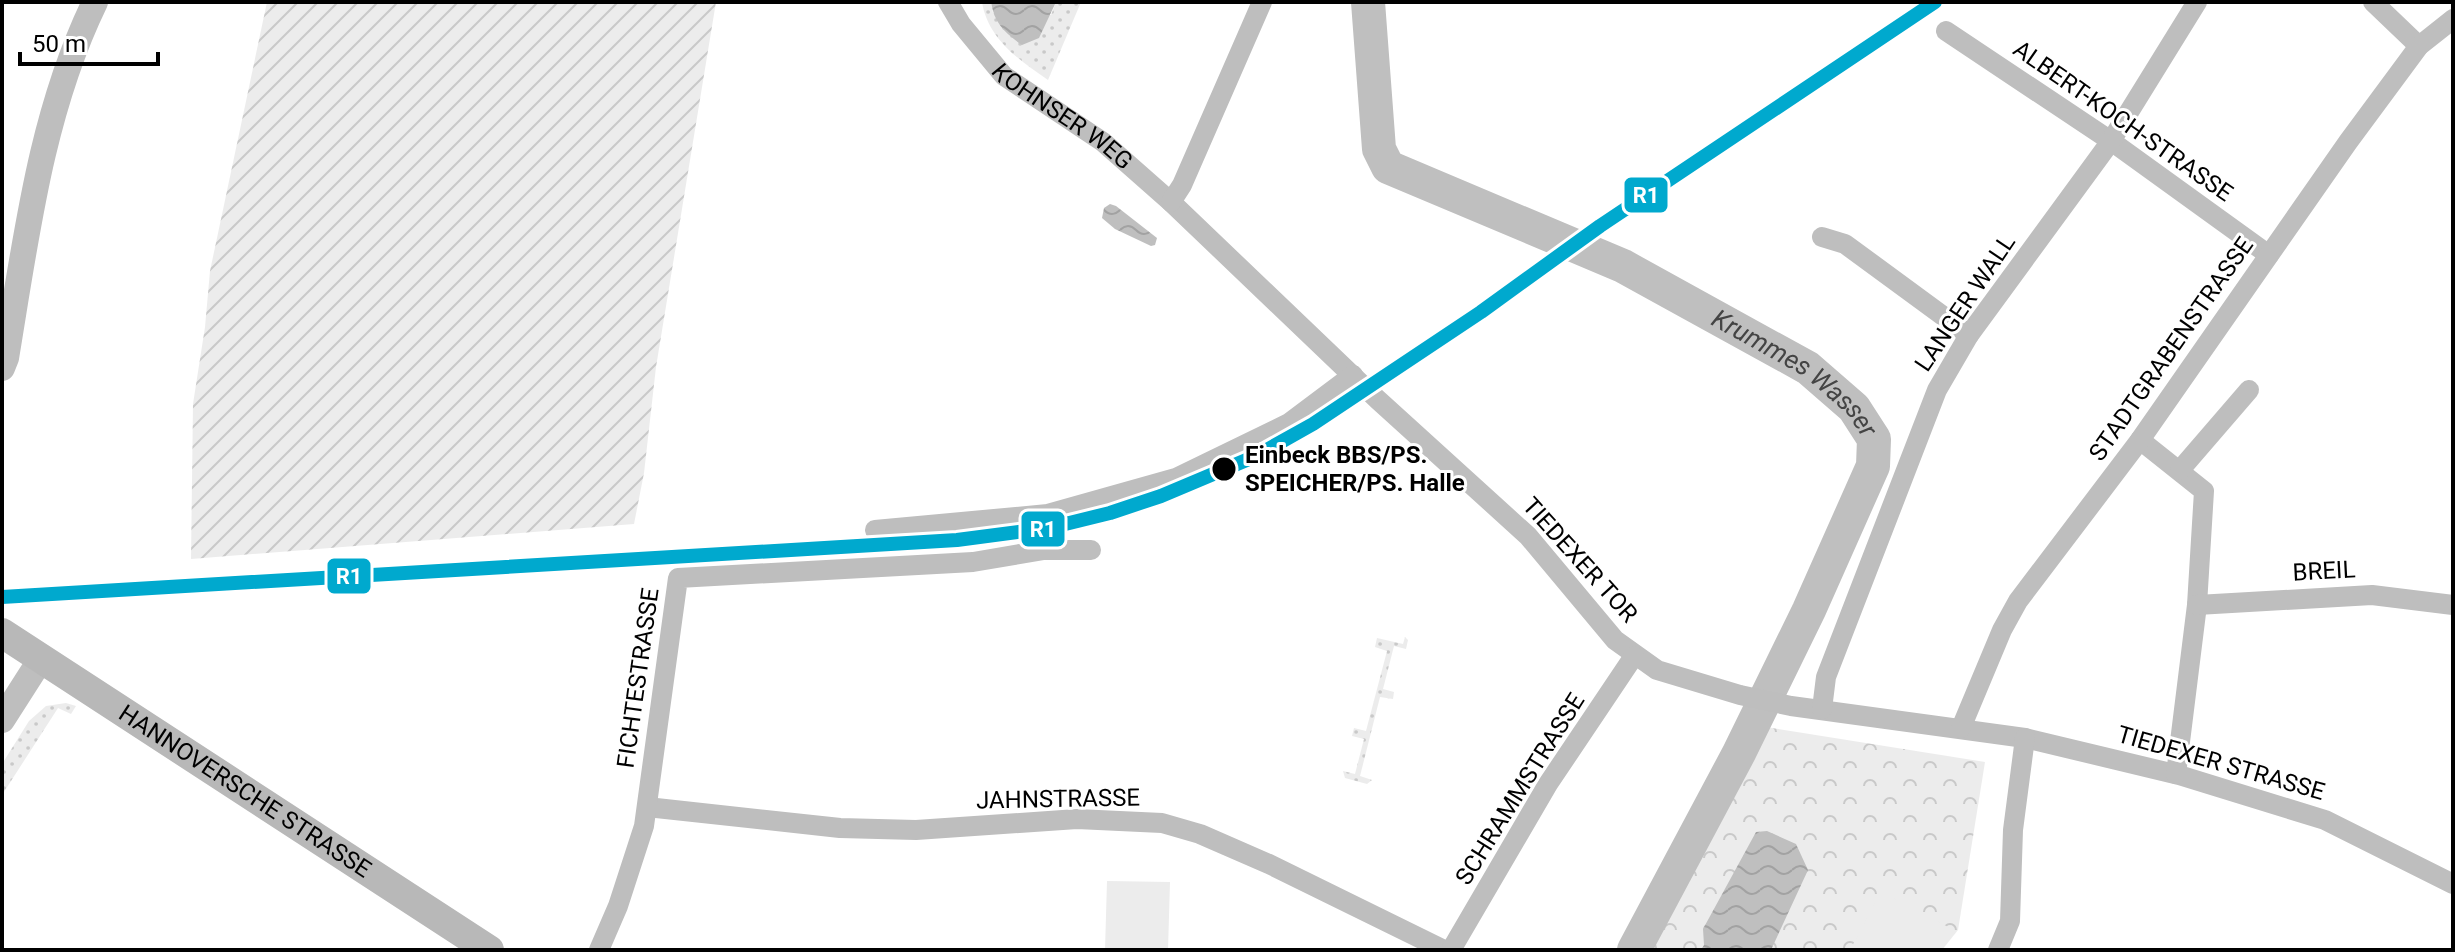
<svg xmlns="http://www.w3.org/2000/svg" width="2455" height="952" font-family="Roboto,sans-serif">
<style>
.grass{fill:url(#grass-dots)}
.park{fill:url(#park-crowns)}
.garden{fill:url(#garden-furrows)}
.pitch{fill:#ececec}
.water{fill:url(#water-waves)}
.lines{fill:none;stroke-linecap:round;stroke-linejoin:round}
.river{stroke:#bfbfbf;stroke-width:34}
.minor{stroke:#bebebe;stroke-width:20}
.tertiary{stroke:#bebebe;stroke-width:26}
.secondary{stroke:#b8b8b8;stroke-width:30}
.rail-1-casing{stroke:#fff;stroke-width:20}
.rail-1{stroke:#00a9ce;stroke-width:14}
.stop-dot{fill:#000;stroke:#fff;stroke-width:3}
.labels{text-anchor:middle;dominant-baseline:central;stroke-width:6;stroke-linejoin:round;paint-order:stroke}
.street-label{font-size:24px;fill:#000;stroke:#fff}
.stop-label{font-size:24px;font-weight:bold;fill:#000;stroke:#fff;text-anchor:start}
.water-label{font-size:26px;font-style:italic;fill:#444;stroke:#fff}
.line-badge{stroke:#fff;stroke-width:3}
.badge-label{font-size:22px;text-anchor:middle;font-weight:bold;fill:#fff}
</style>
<defs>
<pattern id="grass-dots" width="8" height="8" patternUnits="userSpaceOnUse" patternTransform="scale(2)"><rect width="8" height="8" fill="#ececec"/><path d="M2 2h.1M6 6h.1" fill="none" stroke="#c9c9c9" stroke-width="1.8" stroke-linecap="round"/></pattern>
<pattern id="park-crowns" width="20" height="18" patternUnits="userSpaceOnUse" patternTransform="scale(2)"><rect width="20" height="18" fill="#ececec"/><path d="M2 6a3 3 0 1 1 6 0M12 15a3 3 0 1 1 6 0" fill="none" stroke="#c9c9c9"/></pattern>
<pattern id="garden-furrows" width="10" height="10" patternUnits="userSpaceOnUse" patternTransform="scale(2)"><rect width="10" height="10" fill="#ececec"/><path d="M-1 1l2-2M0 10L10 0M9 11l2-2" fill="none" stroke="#c9c9c9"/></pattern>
<pattern id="water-waves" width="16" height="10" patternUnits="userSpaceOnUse" patternTransform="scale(2)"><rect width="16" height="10" fill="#bfbfbf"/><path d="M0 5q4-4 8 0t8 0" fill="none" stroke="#a2a2a2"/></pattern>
</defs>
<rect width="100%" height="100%" fill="#fff"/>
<path class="grass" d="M 982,2 L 991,2 L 993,13 L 1051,15 L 1056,2 L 1081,2 L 1048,80 C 1019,60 988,39 982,2 Z
M 1405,637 L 1408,640 L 1406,649 L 1394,646 L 1383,689 L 1394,692 L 1393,699 L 1380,697 L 1360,776 L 1372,780 L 1367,784 L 1345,778 L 1343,771 L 1355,774 L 1364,739 L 1352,736 L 1354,728 L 1366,731 L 1387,651 L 1375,647 L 1377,638 L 1403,644 Z
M 66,703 L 76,706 L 71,714 L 58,708 L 2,795 L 2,764 L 29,721 L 46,706 Z"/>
<path class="park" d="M 1740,723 L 1985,762 L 1958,930 L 1942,950 L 1622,950 Z"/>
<path class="garden" d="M 267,2 L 716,2 L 656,367 L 644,473 L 634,524 L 191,559 L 193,404 L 205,327 L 210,271 Z"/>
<path class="pitch" d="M 1107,881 L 1170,882 L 1168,950 L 1105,950 Z
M 1881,892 L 1954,930 L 1939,950 L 1850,950 Z"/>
<path class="water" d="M 991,2 L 1056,2 L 1039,38 L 1022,45 C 1005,33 994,23 991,2 Z
M 1110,204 L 1116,206 L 1157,238 L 1155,245 L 1151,246 L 1115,229 L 1102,218 L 1104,208 Z
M 1767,831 L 1796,844 L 1808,870 L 1771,950 L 1701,950 L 1704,945 L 1703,929 L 1756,832 Z"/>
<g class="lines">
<path class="river" id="s1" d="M 1368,2 L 1379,149 L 1388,167 L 1623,266 L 1808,368 L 1854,408 L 1874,439 L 1873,466 L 1809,610 L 1739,753 L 1634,950"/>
<g class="minor">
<path id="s2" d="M 948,2 L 961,24 L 1004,76 L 1103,142 L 1171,202 L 1377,399 L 1528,536 L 1615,640 L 1657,670 L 1740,695 L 1791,706 L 2025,738 L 2179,775 L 2325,820 L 2453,884"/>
<path d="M 2373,2 L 2419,46"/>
<path d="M 1946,31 L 2111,141 L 2269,255"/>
<path d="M 1171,202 L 1182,185 L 1262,2"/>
<path d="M 1822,237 L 1845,244 L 1969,335"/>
<path d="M 2140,440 L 2204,491 L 2197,605 L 2176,774"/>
<path d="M 2180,470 L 2249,390"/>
<path d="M 875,530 L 1048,514 L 1176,478 L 1289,423 L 1353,375"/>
<path d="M 2197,605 L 2372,595 L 2453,605"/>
<path d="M 1822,709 L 1826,677 L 1937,390 L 1969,335 L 2111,141 L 2197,2"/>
<path d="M 1961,728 L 2002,630 L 2018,601 L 2140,440 L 2348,142 L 2419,46 L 2453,19"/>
<path d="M 647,807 L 840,828 L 916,830 L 1077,819 L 1162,823 L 1200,834 L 1269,864 L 1444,950"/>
<path d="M 599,950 L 618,906 L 644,826 L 678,578 L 973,562 L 1044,550 L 1091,550"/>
<path d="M 1451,950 L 1548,784 L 1634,656"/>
<path d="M 1998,950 L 2010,921 L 2013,830 L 2025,738"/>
</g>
<path class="tertiary" d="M 2,368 L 6,358 C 26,238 41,113 95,2
M 2,720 L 41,659"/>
<path class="secondary" id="s3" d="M 2,633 L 489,950"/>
<defs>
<path id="rail-1" d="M 2,597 L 957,540 L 1049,528 L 1110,513 L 1161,496 L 1256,456 L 1313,424 L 1481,312 L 1600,226 L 1935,2"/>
</defs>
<use href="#rail-1" class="rail-1-casing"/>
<use href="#rail-1" class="rail-1"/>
</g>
<circle class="stop-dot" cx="1224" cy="469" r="13"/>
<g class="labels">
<g class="street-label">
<text stroke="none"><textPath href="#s2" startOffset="164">KOHNSER WEG</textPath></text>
<text transform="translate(2123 121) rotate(35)">ALBERT-KOCH-STRASSE</text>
<text transform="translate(1965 303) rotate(-56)">LANGER WALL</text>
<text transform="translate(2171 349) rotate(-55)">STADTGRABENSTRASSE</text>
<text transform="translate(1580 560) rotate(48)">TIEDEXER TOR</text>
<text transform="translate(2324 571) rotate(-3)">BREIL</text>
<text transform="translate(638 678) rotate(-82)">FICHTESTRASSE</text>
<text transform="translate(2221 763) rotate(16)">TIEDEXER STRASSE</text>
<text transform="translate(1520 789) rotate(-58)">SCHRAMMSTRASSE</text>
<text stroke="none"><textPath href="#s3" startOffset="290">HANNOVERSCHE STRASSE</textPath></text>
<text transform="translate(1058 799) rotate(-1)">JAHNSTRASSE</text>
</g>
<g class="stop-label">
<text x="1245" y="455">Einbeck BBS/PS.<tspan x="1245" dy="28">SPEICHER/PS. Halle</tspan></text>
</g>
<g class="water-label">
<text stroke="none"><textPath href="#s1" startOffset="626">Krummes Wasser</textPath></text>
</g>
</g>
<g class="line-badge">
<rect x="1623" y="176" width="46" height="38" rx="8" fill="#00a9ce"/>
<rect x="1020" y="510" width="46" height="38" rx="8" fill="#00a9ce"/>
<rect x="326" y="557" width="46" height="38" rx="8" fill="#00a9ce"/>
</g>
<g class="badge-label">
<text x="1646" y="203">R1</text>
<text x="1043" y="537">R1</text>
<text x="349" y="584">R1</text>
</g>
<rect width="2455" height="952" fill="none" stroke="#000000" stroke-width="8"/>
<path d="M20 52v12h138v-12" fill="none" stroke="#000000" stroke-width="4"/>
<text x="32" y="52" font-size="24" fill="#000000" stroke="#ffffff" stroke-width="6" paint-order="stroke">50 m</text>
</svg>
